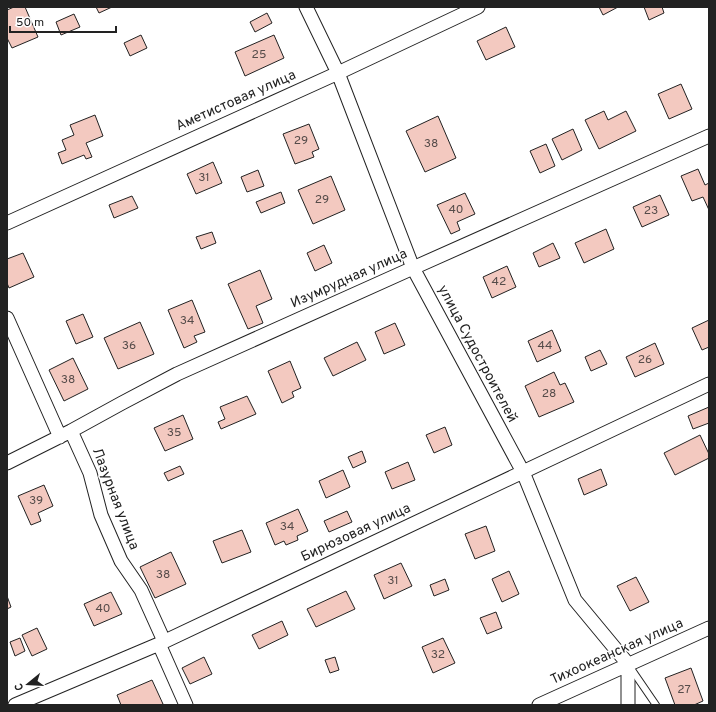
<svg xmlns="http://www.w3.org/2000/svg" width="716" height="712" font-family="Overpass,sans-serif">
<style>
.building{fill:#f3c9c0;stroke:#222}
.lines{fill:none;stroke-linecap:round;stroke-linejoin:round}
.service-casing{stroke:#222;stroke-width:8}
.minor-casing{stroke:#222;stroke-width:15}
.service{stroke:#fff;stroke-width:6}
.minor{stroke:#fff;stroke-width:13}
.labels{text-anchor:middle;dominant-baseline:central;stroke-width:3;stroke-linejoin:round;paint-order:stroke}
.number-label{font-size:12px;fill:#564c4a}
.street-label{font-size:14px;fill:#222;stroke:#fff}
</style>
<rect width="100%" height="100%" fill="#fff"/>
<path class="building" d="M 14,7 L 25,7 L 38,37 L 12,48 L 7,38 L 7,10 Z
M 96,7 L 112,7 L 99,13 Z
M 599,7 L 618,7 L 603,15 Z
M 644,7 L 662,7 L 664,13 L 649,20 Z
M 267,13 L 272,23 L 255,32 L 250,22 Z
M 74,14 L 80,27 L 61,35 L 56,22 Z
M 506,27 L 515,47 L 486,60 L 477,41 Z
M 141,35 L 147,48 L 130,56 L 124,43 Z
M 274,35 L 284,58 L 245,76 L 235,52 Z
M 681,84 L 692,109 L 669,119 L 658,94 Z
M 604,111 L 608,120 L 626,111 L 636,131 L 599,149 L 585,120 Z
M 95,115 L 103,136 L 86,143 L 92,157 L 86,159 L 84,155 L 62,164 L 58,153 L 66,150 L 62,140 L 74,135 L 70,125 Z
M 438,116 L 456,158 L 425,172 L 406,131 Z
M 309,124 L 319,149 L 312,152 L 314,157 L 295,164 L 283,134 Z
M 573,129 L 582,150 L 562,160 L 552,139 Z
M 546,144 L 555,166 L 540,173 L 530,151 Z
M 213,162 L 222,183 L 196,194 L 187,174 Z
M 698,169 L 705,185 L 709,183 L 709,210 L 703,197 L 692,201 L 681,176 Z
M 258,170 L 264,186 L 247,192 L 241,177 Z
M 331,176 L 345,210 L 313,224 L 298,190 Z
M 281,192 L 285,203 L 261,213 L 256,202 Z
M 465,193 L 475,214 L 457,222 L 460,230 L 451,234 L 437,205 Z
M 660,195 L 669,215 L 642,227 L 633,207 Z
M 132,196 L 138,208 L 114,218 L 109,205 Z
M 606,229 L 614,249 L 584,263 L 575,243 Z
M 212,232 L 216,243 L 201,249 L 196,237 Z
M 553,243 L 560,258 L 539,267 L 533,253 Z
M 324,245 L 332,263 L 315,271 L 307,253 Z
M 23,253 L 34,277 L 9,288 L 7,283 L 7,259 Z
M 507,266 L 516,287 L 492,298 L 483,277 Z
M 260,270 L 272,299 L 256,306 L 263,323 L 248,329 L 228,284 Z
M 192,300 L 205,332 L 194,336 L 197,342 L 184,348 L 168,310 Z
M 83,314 L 93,337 L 76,344 L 66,321 Z
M 709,320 L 709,347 L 702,350 L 692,328 Z
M 140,322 L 154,354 L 118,369 L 104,338 Z
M 395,323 L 405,345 L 384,354 L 375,332 Z
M 552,330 L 561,351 L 537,362 L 528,341 Z
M 357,342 L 366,360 L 333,376 L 324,358 Z
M 655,343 L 664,364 L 635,377 L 626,357 Z
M 600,350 L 607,364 L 591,371 L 585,357 Z
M 73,358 L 88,389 L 64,401 L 49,370 Z
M 290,361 L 301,388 L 292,392 L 294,397 L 282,403 L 268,371 Z
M 554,372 L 560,385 L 565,383 L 574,402 L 539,417 L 525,386 Z
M 247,396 L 256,414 L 221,429 L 218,422 L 225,419 L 220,407 Z
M 709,407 L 709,423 L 693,429 L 688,416 Z
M 183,415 L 193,439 L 165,451 L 154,428 Z
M 445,427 L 452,445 L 434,453 L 426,435 Z
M 700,435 L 709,454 L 709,458 L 675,475 L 664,453 Z
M 362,451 L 366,462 L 353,468 L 348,457 Z
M 408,462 L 415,480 L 392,489 L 385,472 Z
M 180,466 L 184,474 L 168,481 L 164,473 Z
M 601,469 L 607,485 L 584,495 L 578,479 Z
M 343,470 L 350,487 L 326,498 L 319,481 Z
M 44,485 L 53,506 L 38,513 L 41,521 L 31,525 L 18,496 Z
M 298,509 L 308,531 L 297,536 L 298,540 L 286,545 L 284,541 L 275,545 L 266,523 Z
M 347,511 L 352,522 L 329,532 L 324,521 Z
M 486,526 L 495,551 L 475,559 L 465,534 Z
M 242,530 L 251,552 L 222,563 L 213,541 Z
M 171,552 L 186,584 L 155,598 L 140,567 Z
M 401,563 L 412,586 L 384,599 L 374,575 Z
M 509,571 L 519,594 L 502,602 L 492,579 Z
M 636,577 L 649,602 L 630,611 L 617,586 Z
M 445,579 L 449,590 L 434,596 L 430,585 Z
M 346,591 L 355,609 L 316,627 L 307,609 Z
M 111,592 L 122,614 L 94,626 L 84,604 Z
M 7,596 L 11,607 L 7,609 Z
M 496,612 L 502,628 L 487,634 L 480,618 Z
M 282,621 L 288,635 L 259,649 L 252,635 Z
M 37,628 L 47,649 L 32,656 L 22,635 Z
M 20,638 L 25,651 L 15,656 L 10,642 Z
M 443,638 L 455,663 L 433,673 L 422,647 Z
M 204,657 L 212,674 L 190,684 L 182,668 Z
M 335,657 L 339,670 L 330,673 L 325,660 Z
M 691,668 L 703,701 L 694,705 L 675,705 L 665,678 Z
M 152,680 L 163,704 L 160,705 L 121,705 L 117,695 Z"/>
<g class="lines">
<defs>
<path id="service" d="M 630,667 L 656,705"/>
<path id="minor" d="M 306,7 L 338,73 L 413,268 L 523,472 L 575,600 L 628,664 L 628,705
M 7,223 L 338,73 L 478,7
M 7,318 L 60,437
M 71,431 L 90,473 L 101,515 L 121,561 L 141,590 L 164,641
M 7,463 L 71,431 L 122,403 L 177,374 L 413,268 L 709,136
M 159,644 L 186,705
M 15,705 L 159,644 L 709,384
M 539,705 L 709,628"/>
</defs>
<use href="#service" class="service-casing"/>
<use href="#minor" class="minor-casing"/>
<use href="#service" class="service"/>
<use href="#minor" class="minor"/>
</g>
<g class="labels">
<g class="number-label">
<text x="259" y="55">25</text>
<text x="301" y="141">29</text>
<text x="431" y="144">38</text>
<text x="204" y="178">31</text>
<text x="322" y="200">29</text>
<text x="456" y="210">40</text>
<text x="651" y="211">23</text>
<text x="499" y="282">42</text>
<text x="187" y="321">34</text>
<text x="129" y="346">36</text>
<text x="545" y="346">44</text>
<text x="645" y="360">26</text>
<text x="68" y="380">38</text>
<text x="549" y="394">28</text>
<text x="174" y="433">35</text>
<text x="36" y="501">39</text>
<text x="287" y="527">34</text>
<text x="163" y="575">38</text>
<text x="393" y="581">31</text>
<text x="103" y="609">40</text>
<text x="438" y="655">32</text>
<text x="684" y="690">27</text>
</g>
<g class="street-label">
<text transform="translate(236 101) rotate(-24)">Аметистовая улица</text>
<text transform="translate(349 279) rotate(-24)">Изумрудная улица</text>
<text transform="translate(477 354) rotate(62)">улица Судостроителей</text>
<text transform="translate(115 499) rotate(69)">Лазурная улица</text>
<text transform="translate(356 533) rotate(-25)">Бирюзовая улица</text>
<text transform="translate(617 652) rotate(-24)">Тихоокеанская улица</text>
</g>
</g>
<rect width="716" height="712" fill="none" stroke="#222222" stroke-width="16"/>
<g transform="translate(28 684) rotate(252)" stroke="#ffffff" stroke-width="3" paint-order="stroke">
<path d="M0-3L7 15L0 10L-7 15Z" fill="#222222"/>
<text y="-6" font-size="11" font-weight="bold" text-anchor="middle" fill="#222222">С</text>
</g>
<path d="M10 26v6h106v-6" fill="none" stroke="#222222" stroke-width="2"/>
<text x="16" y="26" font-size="12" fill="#222222" stroke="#ffffff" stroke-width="3" paint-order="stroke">50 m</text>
</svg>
